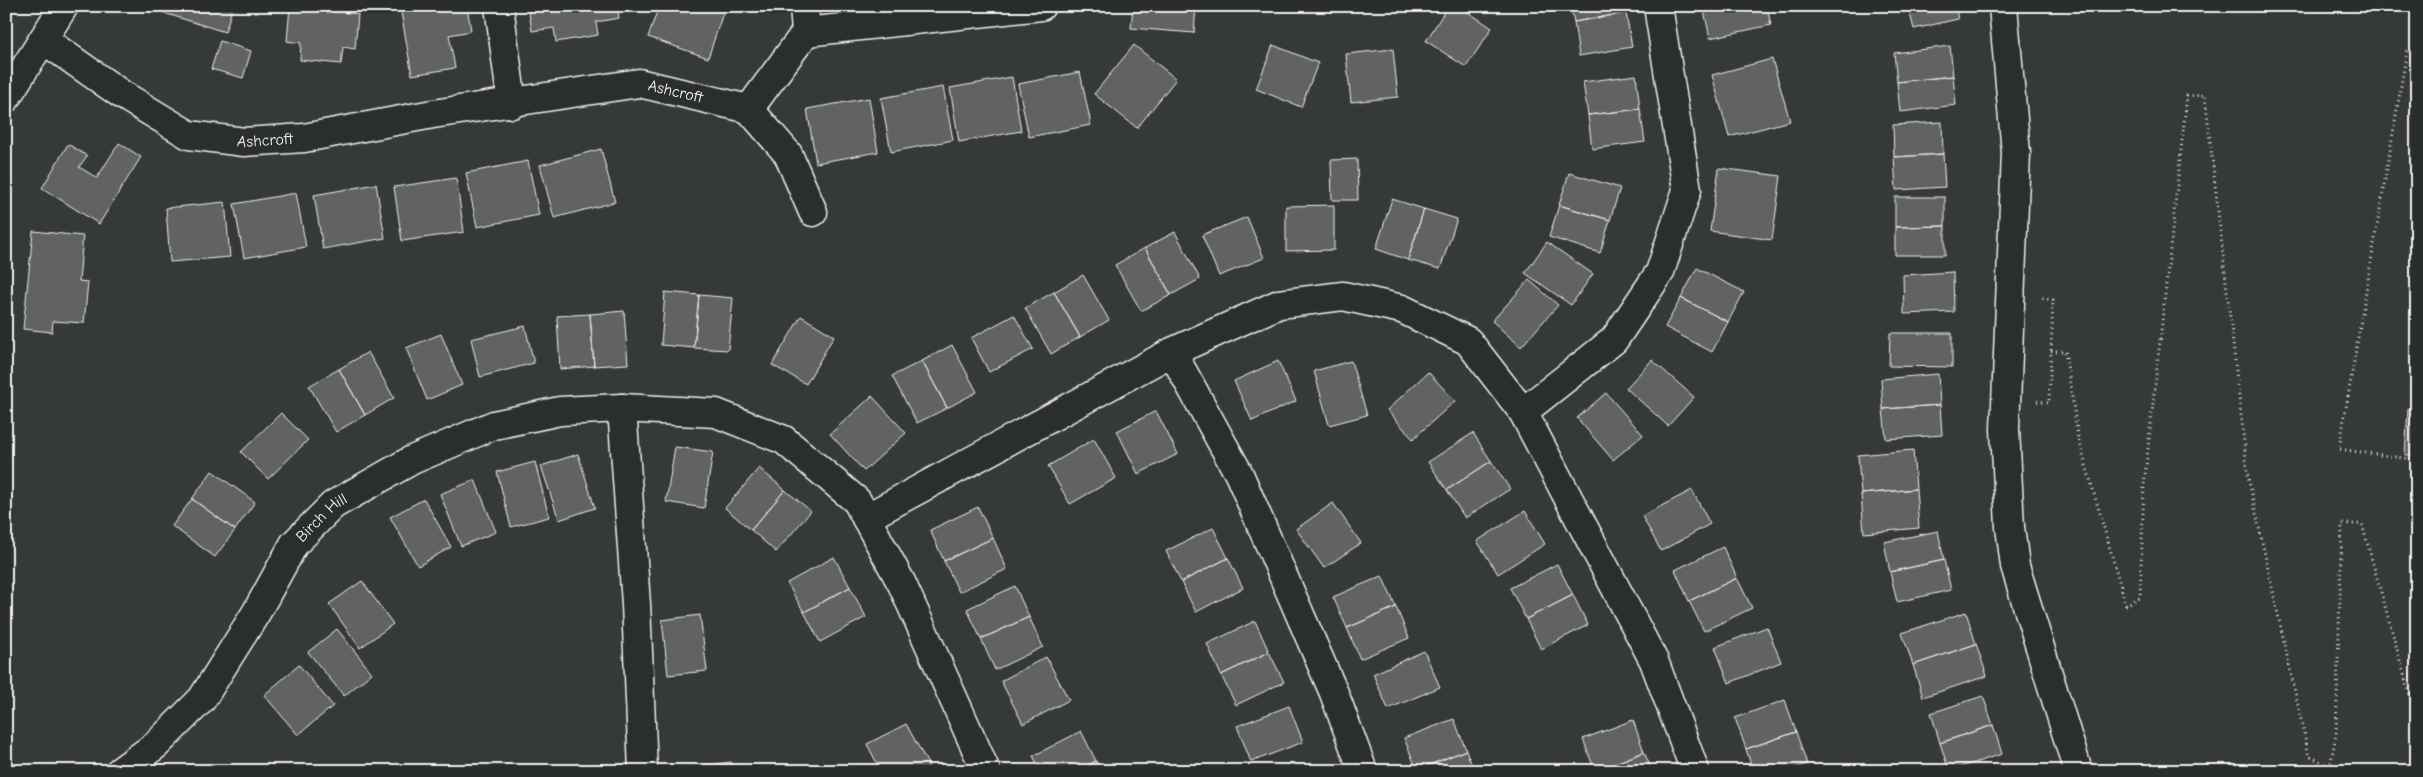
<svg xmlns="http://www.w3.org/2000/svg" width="2423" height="777" font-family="'Comic Neue',sans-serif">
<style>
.building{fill:#616362;stroke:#f4f1e8}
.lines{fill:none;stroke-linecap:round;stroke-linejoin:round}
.street-casing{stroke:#f4f1e8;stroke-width:31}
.secondary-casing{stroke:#f4f1e8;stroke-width:31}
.path{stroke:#f4f1e8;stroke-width:3;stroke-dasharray:1 4;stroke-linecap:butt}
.street{stroke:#2a2d2e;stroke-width:28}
.secondary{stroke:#2a2d2e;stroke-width:28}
.labels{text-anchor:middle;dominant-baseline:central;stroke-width:4;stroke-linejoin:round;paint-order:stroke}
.street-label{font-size:16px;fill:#f4f1e8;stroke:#2a2d2e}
</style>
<rect width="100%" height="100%" fill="#363939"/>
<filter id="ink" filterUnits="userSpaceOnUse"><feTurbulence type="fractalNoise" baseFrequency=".02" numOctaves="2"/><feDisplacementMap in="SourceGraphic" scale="10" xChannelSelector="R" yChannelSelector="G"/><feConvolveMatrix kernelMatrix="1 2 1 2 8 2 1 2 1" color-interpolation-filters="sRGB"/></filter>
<g filter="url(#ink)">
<path class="building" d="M 167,6 L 233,6 L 225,32 L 164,13 Z
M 400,6 L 444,6 L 444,8 L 467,6 L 471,31 L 449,35 L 455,68 L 412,75 Z
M 528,6 L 617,6 L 619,18 L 596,22 L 598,35 L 556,42 L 554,28 L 532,31 Z
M 659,6 L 725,7 L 708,58 L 648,37 Z
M 1133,6 L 1196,6 L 1194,33 L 1131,28 Z
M 1448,6 L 1459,6 L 1492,28 L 1466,67 L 1426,41 Z
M 1571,6 L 1625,6 L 1626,13 L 1574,22 Z
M 1703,6 L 1767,6 L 1771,25 L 1710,38 Z
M 1908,6 L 1955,6 L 1958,19 L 1914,29 Z
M 290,7 L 358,14 L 355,49 L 343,47 L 341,64 L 300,60 L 301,43 L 287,41 Z
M 1626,13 L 1632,47 L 1579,56 L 1574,22 Z
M 220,41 L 251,51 L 243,78 L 211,69 Z
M 1134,45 L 1176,79 L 1137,128 L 1094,94 Z
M 1273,45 L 1318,63 L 1301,107 L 1256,89 Z
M 1950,46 L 1953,76 L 1897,82 L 1894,53 Z
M 1393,49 L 1398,97 L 1351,102 L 1346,54 Z
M 1772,59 L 1790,121 L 1729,137 L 1712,75 Z
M 1080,72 L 1091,125 L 1029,137 L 1018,84 Z
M 1636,75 L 1640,109 L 1588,115 L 1583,82 Z
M 1953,76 L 1956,105 L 1900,112 L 1897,82 Z
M 1012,77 L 1021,131 L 959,142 L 950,88 Z
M 943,87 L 953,140 L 891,152 L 881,98 Z
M 869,98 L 878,152 L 816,163 L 807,109 Z
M 1640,109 L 1645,142 L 1592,149 L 1588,115 Z
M 1942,122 L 1943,154 L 1894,157 L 1893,125 Z
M 119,143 L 141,157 L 99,224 L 42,188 L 68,144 L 87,156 L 79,167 L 97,178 Z
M 601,149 L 615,202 L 554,218 L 540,165 Z
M 1943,154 L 1945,187 L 1896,190 L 1894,157 Z
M 1357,159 L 1358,200 L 1332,200 L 1331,160 Z
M 528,161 L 539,215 L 477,227 L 466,173 Z
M 1719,168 L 1781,176 L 1772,240 L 1710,231 Z
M 1569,173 L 1620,188 L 1610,220 L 1559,205 Z
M 456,178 L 464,232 L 402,241 L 394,187 Z
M 376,184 L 385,238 L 323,249 L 314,195 Z
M 296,193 L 306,247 L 244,258 L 234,204 Z
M 1895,197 L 1945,197 L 1945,226 L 1895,227 Z
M 1392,199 L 1424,209 L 1408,260 L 1376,249 Z
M 225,202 L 230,257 L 170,262 L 166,208 Z
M 1334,205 L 1334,250 L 1286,251 L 1286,206 Z
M 1559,205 L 1610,220 L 1600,253 L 1549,237 Z
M 1424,209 L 1457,219 L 1440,269 L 1408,260 Z
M 1247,217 L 1264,258 L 1219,276 L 1202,235 Z
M 1945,226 L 1945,255 L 1895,255 L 1895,227 Z
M 33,231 L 83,236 L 79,281 L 88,282 L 84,323 L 53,321 L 52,332 L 23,329 Z
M 1175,232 L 1200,279 L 1171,295 L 1145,248 Z
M 1547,242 L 1593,274 L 1571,305 L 1525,273 Z
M 1145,248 L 1171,295 L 1141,311 L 1115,265 Z
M 1697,268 L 1744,292 L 1728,322 L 1681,298 Z
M 1953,272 L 1954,312 L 1904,314 L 1903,275 Z
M 1083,275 L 1109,320 L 1080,337 L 1054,292 Z
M 1529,280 L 1558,305 L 1521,347 L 1492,321 Z
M 665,292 L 699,295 L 694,348 L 661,345 Z
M 1054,292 L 1080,337 L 1051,354 L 1025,308 Z
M 699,295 L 733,298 L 728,350 L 694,348 Z
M 1681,298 L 1728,322 L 1712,352 L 1665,327 Z
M 624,311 L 628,364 L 594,366 L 590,314 Z
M 590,314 L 594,366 L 560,369 L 557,316 Z
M 1014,315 L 1033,349 L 989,372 L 971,338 Z
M 801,316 L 834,336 L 806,384 L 772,365 Z
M 525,326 L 534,363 L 480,377 L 471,339 Z
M 1890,333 L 1952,333 L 1952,367 L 1889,366 Z
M 441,334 L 462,385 L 427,400 L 406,348 Z
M 952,345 L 977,392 L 947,408 L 922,361 Z
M 368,352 L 394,398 L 365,415 L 339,369 Z
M 1652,360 L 1694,397 L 1668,426 L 1626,388 Z
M 922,361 L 947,408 L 917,423 L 892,376 Z
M 1278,361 L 1296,401 L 1252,421 L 1234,381 Z
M 1351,361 L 1367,415 L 1329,425 L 1314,371 Z
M 339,369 L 365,415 L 336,432 L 309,386 Z
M 1428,372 L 1455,401 L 1413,439 L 1387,410 Z
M 1938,374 L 1940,405 L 1883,409 L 1881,379 Z
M 1606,393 L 1643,435 L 1613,460 L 1577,418 Z
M 872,396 L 906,433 L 864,471 L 830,434 Z
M 1940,405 L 1942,435 L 1886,439 L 1883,409 Z
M 2408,409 L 2417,410 L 2417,455 L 2405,455 Z
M 1156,411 L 1178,454 L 1138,474 L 1117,431 Z
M 281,413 L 308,440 L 268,479 L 241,452 Z
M 1473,433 L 1491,461 L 1447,490 L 1428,462 Z
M 1094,439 L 1116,478 L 1070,504 L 1048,466 Z
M 675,447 L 713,452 L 704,508 L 666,502 Z
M 1913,450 L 1916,489 L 1861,494 L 1858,455 Z
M 578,454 L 595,508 L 559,520 L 541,466 Z
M 1491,461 L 1510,489 L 1465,518 L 1447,490 Z
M 535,462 L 549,517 L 511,527 L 497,472 Z
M 759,468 L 785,490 L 751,530 L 725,508 Z
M 212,471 L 255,502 L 235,530 L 192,499 Z
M 475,480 L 496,532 L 461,546 L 440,494 Z
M 1916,489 L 1919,528 L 1864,533 L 1861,494 Z
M 785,490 L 811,511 L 776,552 L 751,530 Z
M 1692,490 L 1710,524 L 1661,551 L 1642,516 Z
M 192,499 L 235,530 L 215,557 L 172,526 Z
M 424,499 L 451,547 L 418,566 L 390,517 Z
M 1333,503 L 1361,543 L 1324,568 L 1296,529 Z
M 978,507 L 993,538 L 944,561 L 930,530 Z
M 1525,511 L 1545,544 L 1498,574 L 1477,541 Z
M 1213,528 L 1228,558 L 1181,582 L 1166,551 Z
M 1938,531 L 1944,560 L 1890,572 L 1884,542 Z
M 993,538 L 1007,569 L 959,592 L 944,561 Z
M 1723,547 L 1737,578 L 1689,601 L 1675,570 Z
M 834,557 L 850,587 L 804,612 L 787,583 Z
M 1228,558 L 1243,588 L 1196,612 L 1181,582 Z
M 1944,560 L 1951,590 L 1897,602 L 1890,572 Z
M 1557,564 L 1573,595 L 1526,619 L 1510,588 Z
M 1382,576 L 1396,607 L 1347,628 L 1333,597 Z
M 1737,578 L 1752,608 L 1704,631 L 1689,601 Z
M 362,581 L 393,624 L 360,648 L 329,604 Z
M 1015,586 L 1029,617 L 981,639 L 967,609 Z
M 850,587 L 866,617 L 820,642 L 804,612 Z
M 1573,595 L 1588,625 L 1541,649 L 1526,619 Z
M 1396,607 L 1409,638 L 1360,659 L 1347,628 Z
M 1966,612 L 1976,644 L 1913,665 L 1902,633 Z
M 700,615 L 707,671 L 668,675 L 662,620 Z
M 1029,617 L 1043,647 L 995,670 L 981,639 Z
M 1255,621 L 1269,652 L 1221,675 L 1207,644 Z
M 1767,627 L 1781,662 L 1729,683 L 1715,647 Z
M 337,629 L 372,673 L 344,696 L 308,652 Z
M 1976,644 L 1987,676 L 1923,697 L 1913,665 Z
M 1424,651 L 1440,687 L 1388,709 L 1373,674 Z
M 1269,652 L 1284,682 L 1236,705 L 1221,675 Z
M 1046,657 L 1069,700 L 1023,724 L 1001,681 Z
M 299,665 L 333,706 L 298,735 L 264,695 Z
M 1983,696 L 1993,725 L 1940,743 L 1931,713 Z
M 1785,700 L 1796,732 L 1746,749 L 1735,718 Z
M 1289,706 L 1303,742 L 1251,762 L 1237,726 Z
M 1454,719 L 1466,750 L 1417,770 L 1404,738 Z
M 1633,720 L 1644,752 L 1595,771 L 1583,739 Z
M 906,724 L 929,766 L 920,771 L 881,771 L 867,744 Z
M 1993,725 L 2002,754 L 1949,771 L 1940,743 Z
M 1081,731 L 1096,761 L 1077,771 L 1041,771 L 1033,756 Z
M 1796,732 L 1807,764 L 1787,771 L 1753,771 L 1746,749 Z
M 1466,750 L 1474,771 L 1417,771 L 1417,770 Z
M 1644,752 L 1652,771 L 1595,771 Z
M 1096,761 L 1101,771 L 1077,771 Z
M 731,762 L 732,771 L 693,771 L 693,767 Z"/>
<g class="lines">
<defs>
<g id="street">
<path d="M 499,6 L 512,104"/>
<path d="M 2003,6 L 2016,153 L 2005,429 L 2010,527 L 2015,566 L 2078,771"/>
<path d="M 806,32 L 1041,6"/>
<path id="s1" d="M 44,40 L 121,94 L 189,135 L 244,142 L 304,138 L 433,114 L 639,83 L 749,109 L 788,154 L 813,212"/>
<path d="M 749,109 L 806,32 L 804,6"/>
<path d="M 1172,352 L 1239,474 L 1334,693 L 1363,771"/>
<path d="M 622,408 L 636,604 L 643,771"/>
<path d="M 1523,412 L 1614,340 L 1660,272 L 1687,190 L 1658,6"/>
<path d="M 866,518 L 1172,352 L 1279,304 L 1343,296 L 1402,309 L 1468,341 L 1523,412 L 1654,661 L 1695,771"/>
<path id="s2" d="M 120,771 L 156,745 L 202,699 L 256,613 L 294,544 L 333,505 L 412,460 L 494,425 L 560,411 L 622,408 L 716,413 L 784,440 L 857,501 L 902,584 L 986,771"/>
</g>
<path id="secondary" d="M 6,98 L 64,6"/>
</defs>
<use href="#street" class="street-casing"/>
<use href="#secondary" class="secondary-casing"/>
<path class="path" d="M 2417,52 L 2407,51 L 2339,449 L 2417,460
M 2051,351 L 2065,351 L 2078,437 L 2126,605 L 2140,597 L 2144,485 L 2187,96 L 2205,95 L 2248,477 L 2309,756 L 2330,766 L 2336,735 L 2342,524 L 2362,524 L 2417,721
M 2037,401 L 2049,403 L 2053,300 L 2042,298"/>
<use href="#street" class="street"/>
<use href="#secondary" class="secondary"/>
</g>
</g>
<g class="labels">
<g class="street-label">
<text stroke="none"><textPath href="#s1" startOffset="666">Ashcroft</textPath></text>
<text stroke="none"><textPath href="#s1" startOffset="250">Ashcroft</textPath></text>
<text stroke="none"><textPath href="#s2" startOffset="328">Birch Hill</textPath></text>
</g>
</g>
<rect width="2423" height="777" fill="none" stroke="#2a2d2e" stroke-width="25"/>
<rect x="12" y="12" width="2398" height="752" fill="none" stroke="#f4f1e8" stroke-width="2" filter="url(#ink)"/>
</svg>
